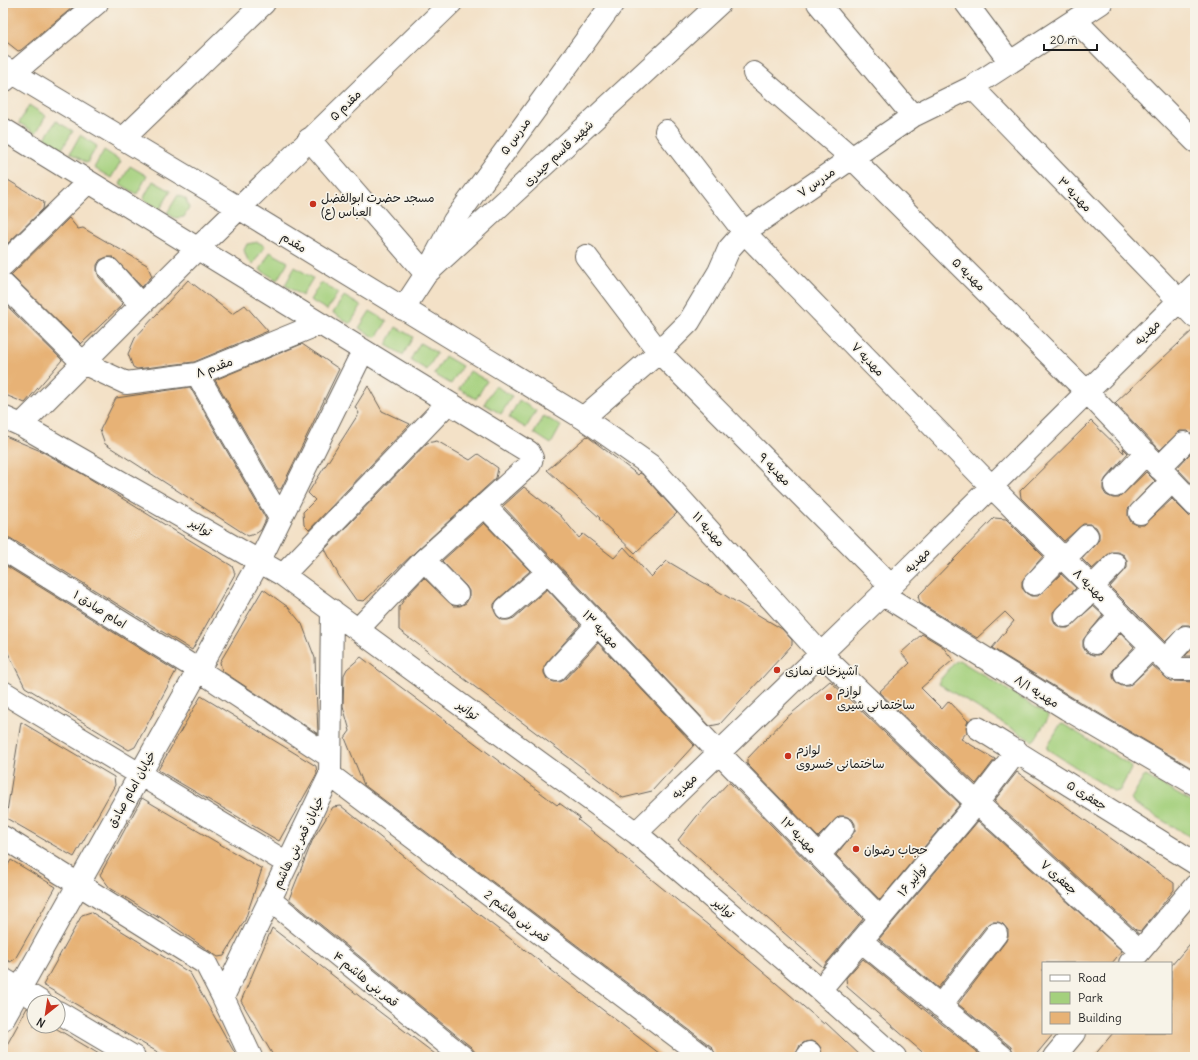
<svg xmlns="http://www.w3.org/2000/svg" width="1198" height="1060" font-family="Delius,'Playpen Sans Arabic',sans-serif">
<style>
.green{fill:#a4d07d;stroke:#60764c}
.building{fill:#e7b276}
.lines{fill:none;stroke-linecap:round;stroke-linejoin:round}
.minor-casing{stroke:#676158;stroke-width:24}
.minor{stroke:#fff;stroke-width:22}
.poi-dot{fill:#c8321e;stroke:#f7f3e8;stroke-width:1.5}
.labels{text-anchor:middle;dominant-baseline:central;stroke-width:3.5;stroke-linejoin:round;paint-order:stroke}
.street-label{font-size:12px;fill:#1c1c1c;stroke:#f7f3e8}
.poi-label{font-size:12px;fill:#1c1c1c;stroke:#f7f3e8;text-anchor:start}
</style>
<rect width="100%" height="100%" fill="#f7f3e8"/>
<filter id="ink" filterUnits="userSpaceOnUse"><feTurbulence type="fractalNoise" baseFrequency=".025" numOctaves="2"/><feDisplacementMap in="SourceGraphic" scale="8" xChannelSelector="R" yChannelSelector="G"/><feConvolveMatrix kernelMatrix="1 2 1 2 8 2 1 2 1" color-interpolation-filters="sRGB"/></filter>
<filter id="wash" filterUnits="userSpaceOnUse"><feTurbulence type="fractalNoise" baseFrequency=".012" numOctaves="4" result="noise"/><feDisplacementMap in="SourceGraphic" scale="16" xChannelSelector="R" yChannelSelector="G"/><feGaussianBlur stdDeviation="0.9" result="paint"/><feColorMatrix in="noise" values="0 0 0 0 0 0 0 0 0 0 0 0 0 0 0 0 0 1.4 0 .05"/><feComposite in="paint" operator="in"/></filter>
<g filter="url(#wash)">
<rect width="100%" height="100%" fill="#f3e1c7"/>
<path class="green" d="M 29,105 L 46,116 L 36,133 L 19,123 Z
M 56,121 L 73,131 L 62,149 L 45,138 Z
M 80,135 L 97,146 L 87,163 L 70,153 Z
M 104,150 L 121,161 L 111,178 L 94,168 Z
M 130,166 L 147,176 L 137,194 L 120,184 Z
M 153,181 L 171,191 L 160,209 L 143,199 Z
M 178,195 L 186,199 L 189,208 L 184,217 L 175,218 L 167,213 Z
M 258,242 L 265,246 L 253,264 L 248,261 L 244,250 L 247,244 Z
M 270,252 L 288,262 L 277,280 L 260,270 Z
M 295,267 L 313,278 L 302,296 L 285,285 Z
M 321,282 L 338,293 L 327,310 L 310,300 Z
M 344,296 L 361,306 L 350,324 L 333,313 Z
M 370,311 L 387,321 L 376,338 L 359,328 Z
M 396,327 L 413,337 L 403,355 L 386,345 Z
M 420,343 L 437,353 L 427,370 L 410,360 Z
M 445,356 L 462,366 L 451,384 L 434,374 Z
M 470,371 L 487,381 L 476,399 L 459,389 Z
M 495,386 L 512,396 L 501,414 L 484,404 Z
M 519,400 L 536,411 L 526,428 L 509,418 Z
M 544,416 L 561,426 L 551,444 L 534,433 Z
M 959,660 L 1047,714 L 1048,718 L 1035,739 L 1032,741 L 939,684 L 939,681 L 955,662 Z
M 1063,724 L 1130,765 L 1131,769 L 1120,790 L 1115,792 L 1047,749 L 1048,745 L 1060,725 Z
M 1146,776 L 1195,804 L 1194,839 L 1133,803 L 1131,799 L 1143,778 Z"/>
<g id="blocks">
<path class="building" d="M 3,3 L 78,3 L 21,50 L 18,51 L 3,39 Z
M 3,177 L 44,202 L 43,209 L 3,248 Z
M 69,218 L 78,229 L 83,228 L 147,265 L 152,276 L 142,287 L 113,257 L 107,257 L 100,260 L 97,265 L 97,271 L 99,277 L 123,304 L 81,344 L 11,275 Z
M 188,280 L 232,314 L 245,305 L 268,331 L 194,362 L 137,369 L 133,367 L 128,354 L 135,338 Z
M 3,302 L 62,360 L 25,403 L 3,394 Z
M 1194,329 L 1195,438 L 1188,431 L 1180,431 L 1160,450 L 1115,403 Z
M 302,344 L 339,369 L 281,489 L 278,489 L 215,380 Z
M 368,386 L 382,411 L 410,424 L 309,530 L 304,525 L 303,512 L 315,500 L 308,493 L 359,413 L 355,407 Z
M 190,387 L 266,519 L 261,530 L 255,534 L 248,536 L 105,444 L 100,430 L 116,398 Z
M 1091,421 L 1124,453 L 1123,448 L 1128,453 L 1106,478 L 1103,484 L 1103,490 L 1106,495 L 1113,498 L 1119,498 L 1146,472 L 1155,481 L 1128,509 L 1128,516 L 1131,522 L 1137,525 L 1144,525 L 1172,499 L 1195,522 L 1195,629 L 1189,625 L 1182,625 L 1165,642 L 1110,587 L 1127,568 L 1127,561 L 1124,555 L 1118,552 L 1111,552 L 1092,569 L 1082,559 L 1099,540 L 1099,533 L 1096,527 L 1090,524 L 1083,524 L 1064,541 L 1021,498 L 1020,491 Z
M 3,435 L 43,452 L 84,475 L 232,566 L 235,574 L 192,650 L 10,538 L 3,537 Z
M 587,436 L 638,475 L 640,473 L 642,474 L 677,513 L 635,553 L 599,519 L 600,518 L 547,470 Z
M 437,441 L 470,460 L 478,454 L 498,468 L 496,478 L 416,551 L 364,601 L 356,600 L 339,576 L 325,549 L 427,443 Z
M 1195,448 L 1195,487 L 1177,468 Z
M 524,487 L 560,515 L 579,538 L 583,534 L 614,558 L 624,547 L 651,577 L 667,561 L 782,629 L 792,640 L 792,645 L 720,724 L 710,726 L 503,506 Z
M 994,518 L 1006,519 L 1043,556 L 1022,581 L 1022,588 L 1026,593 L 1031,596 L 1038,596 L 1061,574 L 1076,588 L 1053,612 L 1053,619 L 1056,625 L 1062,628 L 1068,628 L 1093,606 L 1103,615 L 1083,640 L 1083,647 L 1086,652 L 1093,655 L 1099,655 L 1121,633 L 1134,647 L 1113,670 L 1113,677 L 1116,683 L 1122,686 L 1129,686 L 1152,665 L 1170,681 L 1195,682 L 1195,770 L 1073,698 L 992,648 L 1014,621 L 1005,612 L 977,638 L 920,603 L 918,596 Z
M 484,523 L 530,571 L 498,599 L 494,604 L 494,610 L 497,616 L 502,620 L 508,620 L 514,618 L 547,589 L 580,625 L 547,662 L 544,667 L 544,673 L 547,679 L 554,682 L 559,682 L 565,679 L 598,643 L 694,745 L 652,791 L 623,798 L 399,630 L 399,607 L 406,597 L 424,578 L 453,606 L 460,606 L 466,603 L 469,598 L 469,591 L 466,586 L 442,561 Z
M 3,564 L 176,671 L 135,747 L 129,750 L 25,687 L 3,643 Z
M 263,589 L 288,607 L 302,624 L 315,658 L 318,734 L 222,671 L 220,662 Z
M 922,634 L 942,646 L 953,660 L 921,688 L 942,709 L 949,701 L 968,721 L 966,727 L 967,732 L 961,739 L 995,759 L 976,784 L 879,692 L 910,663 L 901,653 Z
M 1195,646 L 1195,656 L 1185,656 Z
M 361,657 L 557,805 L 559,803 L 580,818 L 578,820 L 708,925 L 824,1024 L 825,1022 L 862,1057 L 821,1057 L 821,1048 L 817,1043 L 811,1041 L 805,1042 L 800,1045 L 795,1057 L 716,1057 L 712,1047 L 364,785 L 345,738 L 350,731 L 343,706 L 344,675 L 347,669 Z
M 830,681 L 960,804 L 880,900 L 836,855 L 855,831 L 855,824 L 852,819 L 845,816 L 839,816 L 818,837 L 747,764 L 747,759 L 786,718 Z
M 201,696 L 316,766 L 317,773 L 315,777 L 279,841 L 158,770 Z
M 21,722 L 114,777 L 115,785 L 74,857 L 6,818 Z
M 1017,772 L 1174,883 L 1174,890 L 1141,931 L 1136,930 L 994,801 Z
M 728,783 L 730,783 L 863,919 L 823,967 L 678,840 L 697,816 Z
M 142,798 L 262,869 L 245,920 L 224,956 L 218,957 L 157,915 L 159,918 L 110,888 L 100,875 Z
M 341,806 L 420,869 L 664,1057 L 479,1057 L 471,1047 L 289,899 L 313,839 L 333,807 Z
M 978,821 L 1122,951 L 1112,963 L 1043,963 L 1043,1033 L 1054,1033 L 1034,1057 L 1015,1057 L 1011,1047 L 958,1004 L 1006,941 L 1008,936 L 1008,930 L 1003,924 L 998,922 L 992,922 L 986,926 L 938,988 L 879,939 Z
M 11,860 L 56,887 L 15,959 L 10,962 L 3,957 L 3,874 Z
M 91,912 L 190,973 L 237,1057 L 166,1057 L 43,985 L 82,915 Z
M 272,928 L 381,1013 L 439,1057 L 274,1057 L 241,1001 Z
M 1195,938 L 1195,1057 L 1093,1057 L 1113,1033 L 1171,1033 L 1171,966 Z
M 863,959 L 932,1016 L 983,1057 L 928,1057 L 847,987 L 846,978 Z
M 27,1008 L 34,1012 L 34,1026 L 52,1026 L 104,1057 L 3,1057 L 3,1052 Z"/>
</g>
</g>
<g filter="url(#ink)">
<use href="#blocks" fill-opacity="0" stroke="#676158" stroke-width="1"/>
<g class="lines">
<defs>
<path id="minor" d="M 818,3 L 913,116
M 966,3 L 1010,62
M 1075,20 L 1195,141
M 3,67 L 239,208 L 583,418 L 650,465 L 821,654 L 977,803 L 1140,951
M 754,73 L 851,157 L 1087,392 L 1195,505
M 4,81 L 97,3
M 972,87 L 1195,317
M 3,129 L 529,452 L 532,458 L 530,464 L 424,560 L 358,629
M 666,131 L 744,232 L 991,486 L 1174,669 L 1195,669
M 123,139 L 264,3
M 309,139 L 426,274 L 454,221 L 613,3
M 586,256 L 659,352 L 891,586
M 3,265 L 88,182
M 109,269 L 141,305
M 3,284 L 83,363 L 126,383 L 197,374 L 319,324
M 403,309 L 426,274 L 720,3
M 197,374 L 280,518
M 3,417 L 21,425 L 283,575 L 636,833 L 820,990 L 895,1057
M 583,418 L 659,352 L 689,322 L 719,272 L 729,249 L 744,232 L 913,116 L 972,87 L 1101,3
M 21,425 L 198,248 L 451,3
M 1159,468 L 1184,443
M 1115,486 L 1146,453
M 484,505 L 718,752 L 880,918
M 1140,513 L 1172,481
M 3,549 L 197,669 L 329,756
M 1064,559 L 1087,536
M 424,560 L 457,594
M 283,575 L 448,403
M 1034,584 L 1061,556
M 1092,587 L 1115,564
M 882,594 L 1067,709 L 1195,784
M 506,608 L 548,572
M 1065,616 L 1093,589
M 1095,643 L 1120,615
M 1165,660 L 1186,637
M 556,670 L 597,625
M 1125,674 L 1152,647
M 3,692 L 287,863
M 978,728 L 1195,863
M 330,775 L 704,1057
M 636,833 L 891,586 L 1195,285
M 3,837 L 206,964 L 223,997 L 251,1057
M 819,855 L 843,828
M 270,900 L 463,1057
M 861,941 L 1003,1057
M 1130,963 L 1195,886
M 3,979 L 41,1002
M 820,990 L 977,803 L 1017,751
M 223,997 L 330,775 L 332,610
M 940,1006 L 996,934
M 58,1012 L 134,1057
M 3,1019 L 260,560 L 363,351
M 807,1057 L 810,1053
M 1054,1057 L 1074,1033"/>
</defs>
<use href="#minor" class="minor-casing"/>
<use href="#minor" class="minor"/>
</g>
</g>
<g class="poi-dot">
<circle cx="313" cy="204" r="4"/>
<circle cx="777" cy="670" r="4"/>
<circle cx="829" cy="697" r="4"/>
<circle cx="788" cy="756" r="4"/>
<circle cx="856" cy="849" r="4"/>
</g>
<g class="labels">
<g class="street-label">
<text transform="translate(345 105) rotate(-44)">مقدم ۵</text>
<text transform="translate(515 136) rotate(-54)">مدرس ۵</text>
<text transform="translate(558 153) rotate(-43)">شهید قاسم حیدری</text>
<text transform="translate(816 182) rotate(-35)">مدرس ۷</text>
<text transform="translate(1075 194) rotate(46)">مهدیه ۳</text>
<text transform="translate(294 242) rotate(32)">مقدم</text>
<text transform="translate(969 274) rotate(45)">مهدیه ۵</text>
<text transform="translate(1147 332) rotate(-45)">مهدیه</text>
<text transform="translate(868 359) rotate(46)">مهدیه ۷</text>
<text transform="translate(214 367) rotate(-20)">مقدم ۸</text>
<text transform="translate(775 469) rotate(45)">مهدیه ۹</text>
<text transform="translate(201 527) rotate(30)">توانیر</text>
<text transform="translate(709 529) rotate(48)">مهدیه ۱۱</text>
<text transform="translate(917 560) rotate(-45)">مهدیه</text>
<text transform="translate(1090 585) rotate(45)">مهدیه ۸</text>
<text transform="translate(100 609) rotate(32)">امام صادق ۱</text>
<text transform="translate(601 629) rotate(47)">مهدیه ۱۳</text>
<text transform="translate(1037 691) rotate(32)">مهدیه ۸/۱</text>
<text transform="translate(468 710) rotate(36)">توانیر</text>
<text transform="translate(684 786) rotate(-44)">مهدیه</text>
<text transform="translate(131 789) rotate(-61)">خیابان امام صادق</text>
<text transform="translate(1087 795) rotate(32)">جعفری ۵</text>
<text transform="translate(799 835) rotate(46)">مهدیه ۱۲</text>
<text transform="translate(298 842) rotate(-64)">خیابان قمر بنی هاشم</text>
<text transform="translate(1059 877) rotate(42)">جعفری ۷</text>
<text transform="translate(912 880) rotate(-50)">توانیر ۱۶</text>
<text transform="translate(724 908) rotate(41)">توانیر</text>
<text transform="translate(517 916) rotate(37)">قمر بنی هاشم 2</text>
<text transform="translate(366 979) rotate(39)">قمر بنی هاشم ۴</text>
</g>
<g class="poi-label">
<text x="321" y="197">مسجد حضرت ابوالفضل<tspan x="321" dy="14">العباس (ع)</tspan></text>
<text x="785" y="670">آشپزخانه نمازی</text>
<text x="837" y="690">لوازم<tspan x="837" dy="14">ساختمانی شیری</tspan></text>
<text x="796" y="749">لوازم<tspan x="796" dy="14">ساختمانی خسروی</tspan></text>
<text x="864" y="849">حجاب رضوان</text>
</g>
</g>
<rect width="1198" height="1060" fill="none" stroke="#f7f3e8" stroke-width="16"/>
<rect x="1042" y="962" width="130" height="72" fill="#f7f3e8" stroke="#9f9d96"/>
<rect x="1050" y="975" width="20" height="6" fill="#ffffff" stroke="#9f9d96"/>
<text x="1078" y="982" font-size="12" fill="#1c1c1c">Road</text>
<rect x="1050" y="992" width="20" height="12" fill="#a4d07d" stroke="#9f9d96"/>
<text x="1078" y="1002" font-size="12" fill="#1c1c1c">Park</text>
<rect x="1050" y="1012" width="20" height="12" fill="#e7b276" stroke="#9f9d96"/>
<text x="1078" y="1022" font-size="12" fill="#1c1c1c">Building</text>
<g transform="translate(46 1014) rotate(210)"><circle r="19" fill="#f7f3e8" stroke="#9f9d96"/>
<path d="M0-3L7 15L0 10L-7 15Z" fill="#c8321e"/>
<text y="-6" font-size="11" font-weight="bold" text-anchor="middle" fill="#1c1c1c">N</text>
</g>
<path d="M1044 44v6h53v-6" fill="none" stroke="#1c1c1c" stroke-width="2"/>
<text x="1050" y="44" font-size="12" fill="#1c1c1c" stroke="#f7f3e8" stroke-width="3" paint-order="stroke">20 m</text>
</svg>
